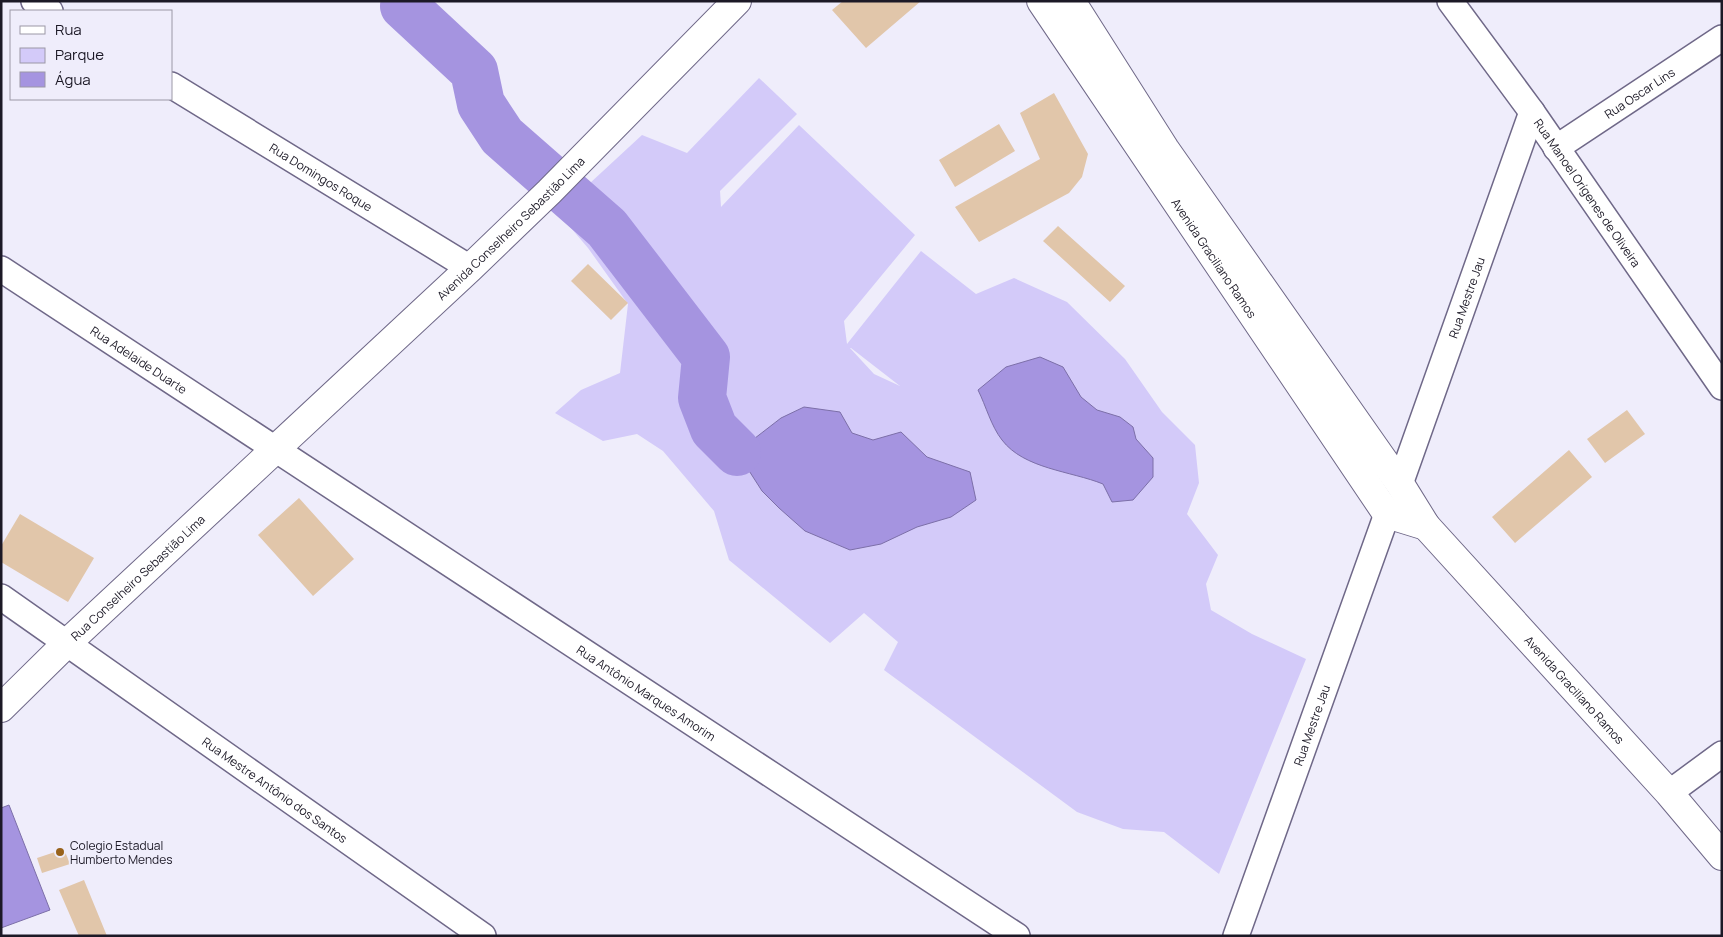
<svg xmlns="http://www.w3.org/2000/svg" width="1723" height="937" font-family="Manrope,sans-serif">
<style>
.green{fill:#d3caf9;fill-rule:evenodd}
.water{fill:#a594e0;stroke:#7c6fa8}
.lines{fill:none;stroke-linecap:round;stroke-linejoin:round}
.river{stroke:#a594e0;stroke-width:48}
.building{fill:#e1c6aa}
.street-casing{stroke:#6f6888;stroke-width:28}
.secondary-casing{stroke:#6f6888;stroke-width:30}
.street{stroke:#fff;stroke-width:25}
.secondary{stroke:#fff;stroke-width:28}
.poi-dot{fill:#98621b;stroke:#efedfb;stroke-width:2}
.labels{text-anchor:middle;dominant-baseline:central;stroke-width:4;stroke-linejoin:round;paint-order:stroke}
.street-label{font-size:12px;fill:#1c1926;stroke:#efedfb}
.poi-label{font-size:12px;fill:#1c1926;stroke:#efedfb;text-anchor:start}
</style>
<rect width="100%" height="100%" fill="#efedfb"/>
<path class="green" d="M 759,78 L 797,114 L 720,191 L 721,207 L 799,125 L 915,235 L 844,321 L 847,344 L 921,251 L 976,294 L 1014,278 L 1067,302 L 1125,359 L 1162,412 L 1195,445 L 1199,483 L 1187,514 L 1218,555 L 1206,584 L 1211,610 L 1252,634 L 1306,659 L 1219,874 L 1164,832 L 1123,829 L 1077,812 L 884,670 L 898,642 L 864,613 L 830,643 L 729,560 L 714,511 L 663,451 L 637,434 L 603,441 L 555,413 L 581,390 L 620,373 L 628,304 L 588,248 L 565,221 L 576,196 L 642,135 L 687,153 ZM 850,348 L 851,348 L 900,386 L 874,374 Z"/>
<path class="water" d="M 1040,357 L 1063,367 L 1081,397 L 1097,410 L 1120,417 L 1133,427 L 1136,439 L 1153,458 L 1153,477 L 1133,500 L 1112,502 L 1103,484 C 1071,471 1024,469 1002,440 C 991,426 986,406 978,390 L 1006,367 Z
M 804,407 L 840,412 L 852,433 L 873,440 L 901,432 L 927,457 L 970,472 L 976,500 L 951,517 L 917,527 L 881,544 L 850,550 L 805,531 L 779,508 L 762,491 L 737,452 L 781,418 Z
M 9,805 L 50,910 L 1,928 L 1,808 Z"/>
<g class="lines">
<path class="river" d="M 406,1 L 404,6 L 474,71 L 481,104 L 502,136 L 607,228 L 706,357 L 702,398 L 714,429 L 737,452"/>
</g>
<path class="building" d="M 843,1 L 921,1 L 866,48 L 832,10 Z
M 1054,93 L 1088,154 L 1082,177 L 1069,193 L 979,242 L 955,207 L 1040,159 L 1020,113 Z
M 999,124 L 1015,151 L 955,187 L 939,160 Z
M 1058,226 L 1125,286 L 1110,302 L 1043,241 Z
M 588,264 L 628,303 L 611,320 L 571,281 Z
M 1627,410 L 1645,434 L 1605,463 L 1587,439 Z
M 1569,450 L 1592,477 L 1515,543 L 1492,517 Z
M 299,498 L 354,559 L 313,596 L 258,535 Z
M 20,514 L 94,558 L 68,602 L 1,562 L 1,546 Z
M 64,849 L 70,864 L 42,873 L 37,858 Z
M 84,880 L 107,936 L 79,936 L 59,890 Z"/>
<g class="lines">
<defs>
<g id="street">
<path d="M 34,1 L 50,11"/>
<path id="s1" d="M 1450,1 L 1532,112 L 1722,387"/>
<path id="s2" d="M 171,85 L 470,268"/>
<path id="s3" d="M 1556,148 L 1722,38"/>
<path id="s4" d="M 1,269 L 1017,936"/>
<path id="s5" d="M 1400,484 L 1532,112"/>
<path id="s6" d="M 1,597 L 483,936"/>
<path d="M 1669,793 L 1722,754"/>
<path id="s7" d="M 1236,936 L 1387,514"/>
</g>
<g id="secondary">
<path id="s8" d="M 1041,1 L 1387,514 L 1426,526"/>
<path id="s9" d="M 1071,1 L 1165,149 L 1400,484 L 1426,526 L 1669,793 L 1722,856"/>
<path id="s10" d="M 1,708 L 66,644 L 470,268 L 549,192 L 737,1"/>
</g>
</defs>
<use href="#street" class="street-casing"/>
<use href="#secondary" class="secondary-casing"/>
<use href="#street" class="street"/>
<use href="#secondary" class="secondary"/>
</g>
<circle class="poi-dot" cx="60" cy="852" r="5"/>
<g class="labels">
<g class="street-label">
<text stroke="none"><textPath href="#s3" startOffset="100">Rua Oscar Lins</textPath></text>
<text stroke="none"><textPath href="#s2" startOffset="176">Rua Domingos Roque</textPath></text>
<text stroke="none"><textPath href="#s1" startOffset="236">Rua Manoel Orígenes de Oliveira</textPath></text>
<text stroke="none"><textPath href="#s10" startOffset="700">Avenida Conselheiro Sebastião Lima</textPath></text>
<text stroke="none"><textPath href="#s8" startOffset="310">Avenida Graciliano Ramos</textPath></text>
<text stroke="none"><textPath href="#s5" startOffset="198">Rua Mestre Jau</textPath></text>
<text stroke="none"><textPath href="#s4" startOffset="165">Rua Adelaide Duarte</textPath></text>
<text stroke="none"><textPath href="#s10" startOffset="189">Rua Conselheiro Sebastião Lima</textPath></text>
<text stroke="none"><textPath href="#s9" startOffset="855">Avenida Graciliano Ramos</textPath></text>
<text stroke="none"><textPath href="#s4" startOffset="772">Rua Antônio Marques Amorim</textPath></text>
<text stroke="none"><textPath href="#s7" startOffset="224">Rua Mestre Jau</textPath></text>
<text stroke="none"><textPath href="#s6" startOffset="335">Rua Mestre Antônio dos Santos</textPath></text>
</g>
<g class="poi-label">
<text x="70" y="845">Colegio Estadual<tspan x="70" dy="14">Humberto Mendes</tspan></text>
</g>
</g>
<rect width="1723" height="937" fill="none" stroke="#1c1926" stroke-width="5"/>
<rect x="10" y="10" width="162" height="90" fill="#efedfb" stroke="#9b98a6"/>
<rect x="20" y="26" width="25" height="8" fill="#ffffff" stroke="#9b98a6"/>
<text x="55" y="35" font-size="15" fill="#1c1926">Rua</text>
<rect x="20" y="48" width="25" height="15" fill="#d3caf9" stroke="#9b98a6"/>
<text x="55" y="60" font-size="15" fill="#1c1926">Parque</text>
<rect x="20" y="72" width="25" height="15" fill="#a594e0" stroke="#9b98a6"/>
<text x="55" y="85" font-size="15" fill="#1c1926">Água</text>
</svg>
